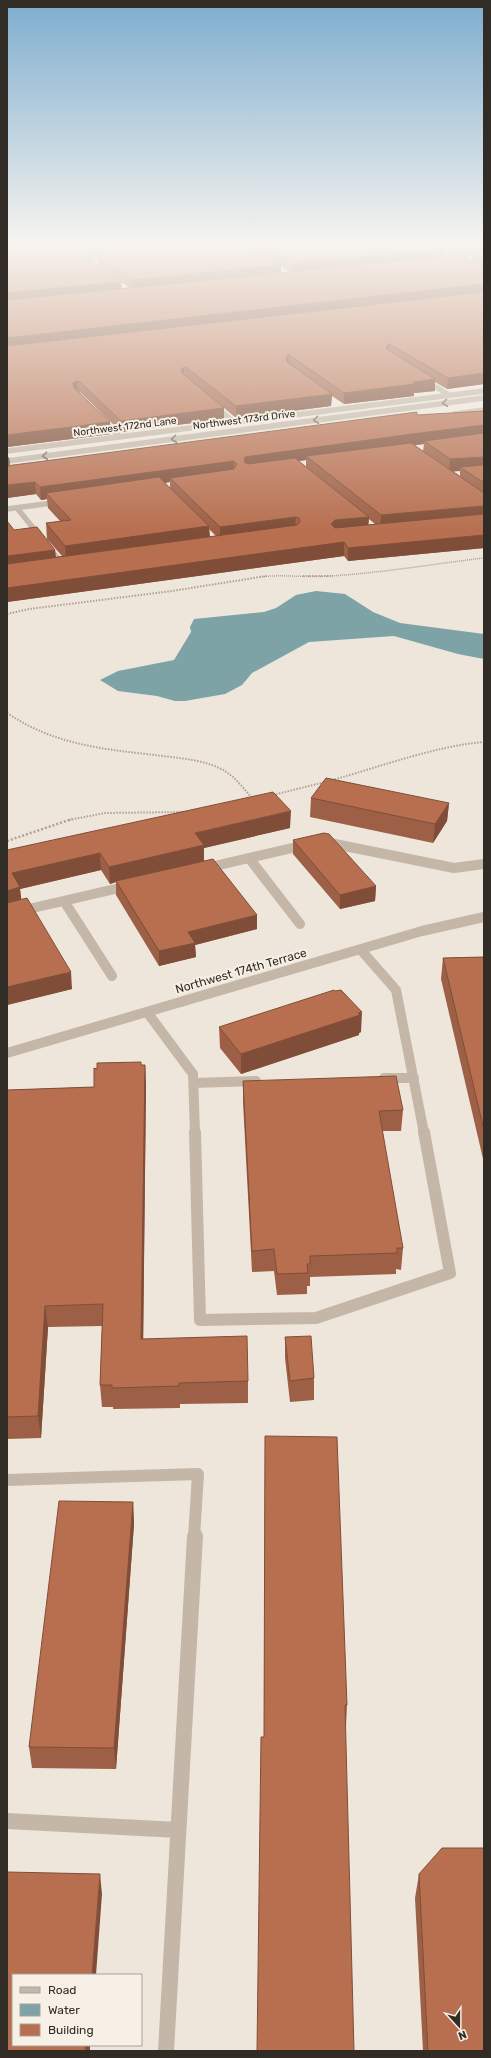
<svg xmlns="http://www.w3.org/2000/svg" width="491" height="2058" font-family="Rubik,sans-serif">
<style>
.water{fill:#7da3a7}
.lines{fill:none;stroke-linecap:round;stroke-linejoin:round}
.path-far2{stroke:#b0a193;stroke-width:1.5;stroke-dasharray:1 1;stroke-linecap:butt}
.path-far1{stroke:#b0a193;stroke-width:2;stroke-dasharray:1.5 1.5;stroke-linecap:butt}
.path{stroke:#b0a193;stroke-width:2.5;stroke-dasharray:2 2;stroke-linecap:butt}
.service-far3{stroke:#c4b7a8;stroke-width:5.5}
.service-far2{stroke:#c4b7a8;stroke-width:10}
.service-far1{stroke:#c4b7a8;stroke-width:12}
.service{stroke:#c4b7a8;stroke-width:16}
.minor-far1{stroke:#c4b7a8;stroke-width:4.5}
.minor{stroke:#c4b7a8;stroke-width:5.5}
.tertiary-far2{stroke:#c4b7a8;stroke-width:4.5}
.tertiary-far1{stroke:#c4b7a8;stroke-width:5.5}
.tertiary{stroke:#c4b7a8;stroke-width:10}
.wall{fill:#9d5f45;fill-rule:evenodd}
.shaded-wall{fill:#804e38}
.building{fill:#b76f50;stroke:#804e38}
.oneway{stroke:#746b61}
.labels{text-anchor:middle;dominant-baseline:central;stroke-width:4;stroke-linejoin:round;paint-order:stroke}
.far-street-label{font-size:10px;fill:#322c27;stroke:#f6f0e6}
.street-label{font-size:12px;fill:#322c27;stroke:#f6f0e6}
</style>
<rect width="100%" height="100%" fill="#eee6db"/>
<path class="water" d="M 316,591 L 345,594 L 373,612 L 400,623 L 484,634 L 484,659 L 458,654 L 394,636 L 309,642 L 252,673 L 242,685 L 225,694 L 185,701 L 175,701 L 157,696 L 118,691 L 100,680 L 118,671 L 174,660 L 191,632 L 190,627 L 194,619 L 264,612 L 276,608 L 296,595 Z"/>
<g class="lines">
<path class="path-far2" d="M 260,577 C 283,574 306,578 330,576 C 381,573 433,564 484,558"/>
<path class="path-far1" d="M 303,576 L 332,576
M 7,614 L 29,609 L 172,591 L 266,576
M 7,713 C 53,744 101,749 155,755 C 176,758 202,759 221,769 C 234,775 243,788 252,798
M 332,780 C 380,767 435,746 484,742
M 273,795 L 325,782
M 69,820 L 105,813 L 184,812"/>
<path class="path" d="M 7,841 L 72,819"/>
<path class="service-far3" d="M 17,508 L 64,566
M 7,509 L 60,502"/>
<path class="service-far2" d="M 325,842 L 454,868 L 484,864
M 249,858 L 300,924
M 206,868 L 305,845
M 64,901 L 112,976
M 7,914 L 128,886
M 361,950 L 396,990 L 424,1133
M 147,1012 L 193,1074 L 195,1133
M 384,1078 L 414,1078
M 194,1083 L 256,1081"/>
<path class="service-far1" d="M 195,1132 L 200,1320 L 316,1318 L 450,1273 L 424,1132
M 7,1480 L 198,1474 L 194,1537"/>
<path class="service" d="M 7,1821 L 178,1830
M 166,2051 L 195,1536"/>
<path class="minor-far1" d="M 68,243 L 64,246 L 75,248 L 89,245 L 86,243
M 421,243 L 484,273
M 423,379 L 439,389"/>
<path class="minor" d="M 438,388 L 449,395
M 213,405 L 235,423
M 100,418 L 120,437
M 7,451 L 484,391"/>
<path class="tertiary-far2" d="M 455,261 L 484,258"/>
<path class="tertiary-far1" d="M 455,414 L 484,410
M 7,461 L 484,398"/>
<path class="tertiary" d="M 7,1053 L 422,931 L 484,917"/>
</g>
<path class="wall" d="M 7,243 L 98,265 L 103,269 L 88,249 L 88,243 L 484,243 L 484,384 L 447,389 L 435,382 L 435,391 L 414,393 L 414,396 L 344,404 L 332,396 L 331,406 L 236,418 L 224,408 L 224,419 L 121,432 L 81,393 L 79,392 L 110,422 L 111,434 L 7,447 ZM 445,250 L 455,255 L 445,256 ZM 472,256 L 472,261 L 462,257 ZM 281,267 L 290,272 L 281,273 ZM 121,282 L 130,288 L 122,289 Z
M 484,411 L 484,548 L 348,561 L 344,556 L 7,602 L 7,521 L 14,530 L 55,550 L 56,557 L 62,556 L 47,539 L 46,523 L 60,521 L 48,508 L 47,499 L 41,500 L 36,494 L 7,498 L 9,457 L 10,465 L 417,415 ZM 424,444 L 423,451 L 415,445 ZM 306,460 L 306,467 L 299,461 ZM 453,471 L 460,471 L 460,476 ZM 170,482 L 170,488 L 165,483 ZM 369,519 L 375,524 L 368,525 ZM 209,529 L 216,536 L 210,537 Z
M 311,798 L 449,803 L 447,821 L 433,843 L 310,817 Z
M 290,828 L 204,848 L 204,861 L 257,915 L 257,929 L 195,945 L 196,957 L 159,966 L 116,895 L 116,882 L 110,884 L 101,870 L 20,889 L 21,900 L 72,989 L 7,1005 L 7,850 Z
M 293,840 L 376,886 L 375,901 L 340,909 L 293,854 Z
M 484,957 L 484,1163 L 441,979 L 443,958 Z
M 219,1027 L 361,1032 L 359,1033 L 359,1035 L 241,1074 L 220,1048 Z
M 145,1065 L 146,1085 L 143,1339 L 248,1381 L 248,1403 L 180,1404 L 180,1408 L 113,1409 L 113,1407 L 102,1407 L 100,1385 L 102,1326 L 48,1327 L 41,1438 L 7,1439 L 7,1090 L 94,1087 Z
M 243,1081 L 403,1110 L 401,1131 L 382,1131 L 403,1248 L 401,1270 L 396,1269 L 396,1274 L 310,1277 L 310,1286 L 307,1286 L 307,1294 L 277,1295 L 274,1271 L 252,1272 L 243,1102 Z
M 285,1337 L 314,1378 L 314,1400 L 290,1402 L 285,1358 Z
M 265,1436 L 347,1705 L 346,1726 L 264,1737 Z
M 133,1502 L 134,1524 L 116,1769 L 32,1768 L 29,1747 Z
M 419,1874 L 484,2051 L 423,2051 L 415,1898 Z"/>
<path class="shaded-wall" d="M 484,246 L 484,255 L 473,254 L 472,256 L 459,257 L 459,247 Z
M 445,249 L 444,258 L 293,274 L 293,264 Z
M 281,265 L 281,275 L 133,290 L 133,280 Z
M 121,282 L 122,291 L 7,303 L 7,293 Z
M 484,284 L 484,294 L 7,349 L 7,338 Z
M 389,344 L 389,354 L 386,347 Z
M 289,355 L 289,366 L 286,368 L 286,357 Z
M 184,367 L 184,378 L 181,370 Z
M 484,373 L 484,384 L 447,389 L 448,378 Z
M 435,379 L 435,391 L 414,393 L 414,396 L 344,404 L 344,393 Z
M 77,381 L 77,392 L 74,395 L 73,383 Z
M 332,394 L 331,406 L 236,418 L 236,406 Z
M 224,408 L 224,419 L 121,432 L 121,421 Z
M 110,422 L 111,434 L 7,447 L 7,435 Z
M 484,425 L 483,437 L 424,441 L 424,444 L 311,460 L 306,456 L 306,460 L 245,469 L 244,462 L 245,457 L 412,434 Z
M 9,457 L 10,469 L 7,470 L 7,458 Z
M 484,457 L 484,465 L 460,467 L 460,471 L 449,472 L 450,459 Z
M 234,461 L 234,473 L 170,478 L 170,482 L 52,498 L 46,493 L 47,499 L 41,500 L 40,487 Z
M 35,482 L 36,494 L 7,498 L 7,485 Z
M 484,506 L 484,514 L 380,528 L 381,515 Z
M 296,517 L 295,530 L 220,540 L 220,527 Z
M 369,517 L 368,530 L 331,537 L 331,524 L 335,520 Z
M 209,526 L 210,542 L 66,562 L 65,546 Z
M 484,535 L 484,548 L 348,561 L 348,548 Z
M 344,542 L 344,556 L 7,602 L 7,588 Z
M 55,550 L 56,563 L 7,570 L 7,556 Z
M 449,803 L 447,821 L 433,843 L 435,824 Z
M 291,811 L 290,828 L 204,848 L 204,862 L 116,881 L 116,882 L 110,884 L 109,867 L 195,833 Z
M 100,853 L 101,870 L 20,889 L 22,904 L 7,908 L 7,891 L 12,873 Z
M 376,886 L 375,901 L 340,909 L 340,895 Z
M 257,915 L 257,929 L 195,945 L 196,957 L 159,966 L 159,951 L 188,932 Z
M 71,972 L 72,989 L 7,1005 L 7,987 Z
M 362,1012 L 361,1032 L 359,1033 L 359,1035 L 241,1074 L 241,1054 Z
M 145,1065 L 146,1085 L 143,1361 L 141,1339 Z
M 45,1306 L 48,1327 L 41,1438 L 38,1416 Z
M 133,1502 L 134,1524 L 116,1769 L 114,1748 Z
M 100,1874 L 102,1894 L 96,1975 L 92,1975 Z
M 86,2045 L 90,2045 L 90,2051 L 85,2051 Z"/>
<path class="building" d="M 7,243 L 79,243 L 82,245 L 98,265 L 121,282 L 7,293 Z
M 90,243 L 246,243 L 252,249 L 281,265 L 133,280 L 103,260 Z
M 256,243 L 432,243 L 445,249 L 293,264 Z
M 449,243 L 484,243 L 484,246 L 459,247 Z
M 484,252 L 484,259 L 473,254 Z
M 458,255 L 484,267 L 484,284 L 7,338 L 7,300 Z
M 484,292 L 484,373 L 448,378 L 389,344 L 386,347 L 388,350 L 435,379 L 414,382 L 414,384 L 344,393 L 289,355 L 286,357 L 287,362 L 332,394 L 236,406 L 187,368 L 184,367 L 181,370 L 182,373 L 224,408 L 121,421 L 80,382 L 77,381 L 73,383 L 74,388 L 110,422 L 7,435 L 7,346 Z
M 484,411 L 484,425 L 412,434 L 245,457 L 244,462 L 248,464 L 295,458 L 369,517 L 335,520 L 331,524 L 335,528 L 484,514 L 484,535 L 348,548 L 344,542 L 7,588 L 7,564 L 297,525 L 300,522 L 299,518 L 296,517 L 220,527 L 170,478 L 234,469 L 237,464 L 234,461 L 40,487 L 35,482 L 7,485 L 7,466 L 417,412 L 417,415 Z
M 484,433 L 484,457 L 450,459 L 424,441 Z
M 411,443 L 484,493 L 484,506 L 381,515 L 306,456 Z
M 484,465 L 484,483 L 460,467 Z
M 159,477 L 209,526 L 65,546 L 46,523 L 71,520 L 46,493 Z
M 7,521 L 14,530 L 37,527 L 55,550 L 7,556 Z
M 326,778 L 449,803 L 435,824 L 311,798 Z
M 273,792 L 291,811 L 195,833 L 204,845 L 109,867 L 100,853 L 12,873 L 20,887 L 7,891 L 7,850 Z
M 324,833 L 329,834 L 376,886 L 340,895 L 293,840 Z
M 213,859 L 257,915 L 188,932 L 195,943 L 159,951 L 116,881 Z
M 27,898 L 71,972 L 7,987 L 7,903 Z
M 484,957 L 484,1130 L 443,958 Z
M 334,990 L 335,991 L 341,990 L 362,1012 L 358,1013 L 360,1015 L 241,1054 L 219,1027 Z
M 141,1062 L 141,1065 L 145,1065 L 141,1339 L 247,1336 L 248,1381 L 179,1383 L 179,1386 L 112,1388 L 112,1385 L 100,1385 L 103,1304 L 45,1306 L 38,1416 L 7,1417 L 7,1090 L 94,1087 L 94,1068 L 97,1069 L 97,1063 Z
M 396,1076 L 403,1110 L 379,1111 L 403,1248 L 397,1248 L 397,1253 L 310,1256 L 310,1264 L 307,1264 L 308,1273 L 277,1274 L 274,1249 L 252,1251 L 243,1081 Z
M 311,1336 L 314,1378 L 290,1381 L 285,1337 Z
M 265,1436 L 337,1437 L 347,1705 L 345,1705 L 354,2051 L 257,2051 L 261,1737 L 264,1737 Z
M 59,1501 L 133,1502 L 114,1748 L 29,1747 Z
M 442,1848 L 484,1848 L 484,2051 L 428,2051 L 419,1874 Z
M 7,1872 L 100,1874 L 92,1975 L 13,1975 L 13,2045 L 86,2045 L 85,2051 L 7,2051 Z"/>
<defs><path id="oneway-chevron" d="M-2-3.5L2.5 0L-2 3.5" fill="none" stroke-width="1.6" stroke-linecap="round" stroke-linejoin="round"/></defs>
<g class="oneway">
<use href="#oneway-chevron" transform="translate(445 403) rotate(173)"/>
<use href="#oneway-chevron" transform="translate(316 420) rotate(173)"/>
<use href="#oneway-chevron" transform="translate(174 439) rotate(173)"/>
<use href="#oneway-chevron" transform="translate(45 456) rotate(173)"/>
</g>
<linearGradient id="sky" x2="0" y2="1"><stop stop-color="#7dadce"/><stop offset="0.46" stop-color="#f7f4ef"/><stop offset="1" stop-color="#f7f4ef" stop-opacity="0"/></linearGradient>
<rect width="491" height="531" fill="url(#sky)"/>
<g class="labels">
<g class="far-street-label">
<text transform="translate(244 420) rotate(-7)">Northwest 173rd Drive</text>
<text transform="translate(125 427) rotate(-7)">Northwest 172nd Lane</text>
</g>
<g class="street-label">
<text transform="translate(241 971) rotate(-16)">Northwest 174th Terrace</text>
</g>
</g>
<rect width="491" height="2058" fill="none" stroke="#322c27" stroke-width="16"/>
<rect x="12" y="1974" width="130" height="72" fill="#f6f0e6" stroke="#a8a29a"/>
<rect x="20" y="1987" width="20" height="6" fill="#c4b7a8" stroke="#a8a29a"/>
<text x="48" y="1994" font-size="12" fill="#322c27">Road</text>
<rect x="20" y="2004" width="20" height="12" fill="#7da3a7" stroke="#a8a29a"/>
<text x="48" y="2014" font-size="12" fill="#322c27">Water</text>
<rect x="20" y="2024" width="20" height="12" fill="#b76f50" stroke="#a8a29a"/>
<text x="48" y="2034" font-size="12" fill="#322c27">Building</text>
<g transform="translate(459 2026) rotate(159)" stroke="#f6f0e6" stroke-width="3" paint-order="stroke">
<path d="M0-3L7 15L0 10L-7 15Z" fill="#322c27"/>
<text y="-6" font-size="11" font-weight="bold" text-anchor="middle" fill="#322c27">N</text>
</g>
</svg>
